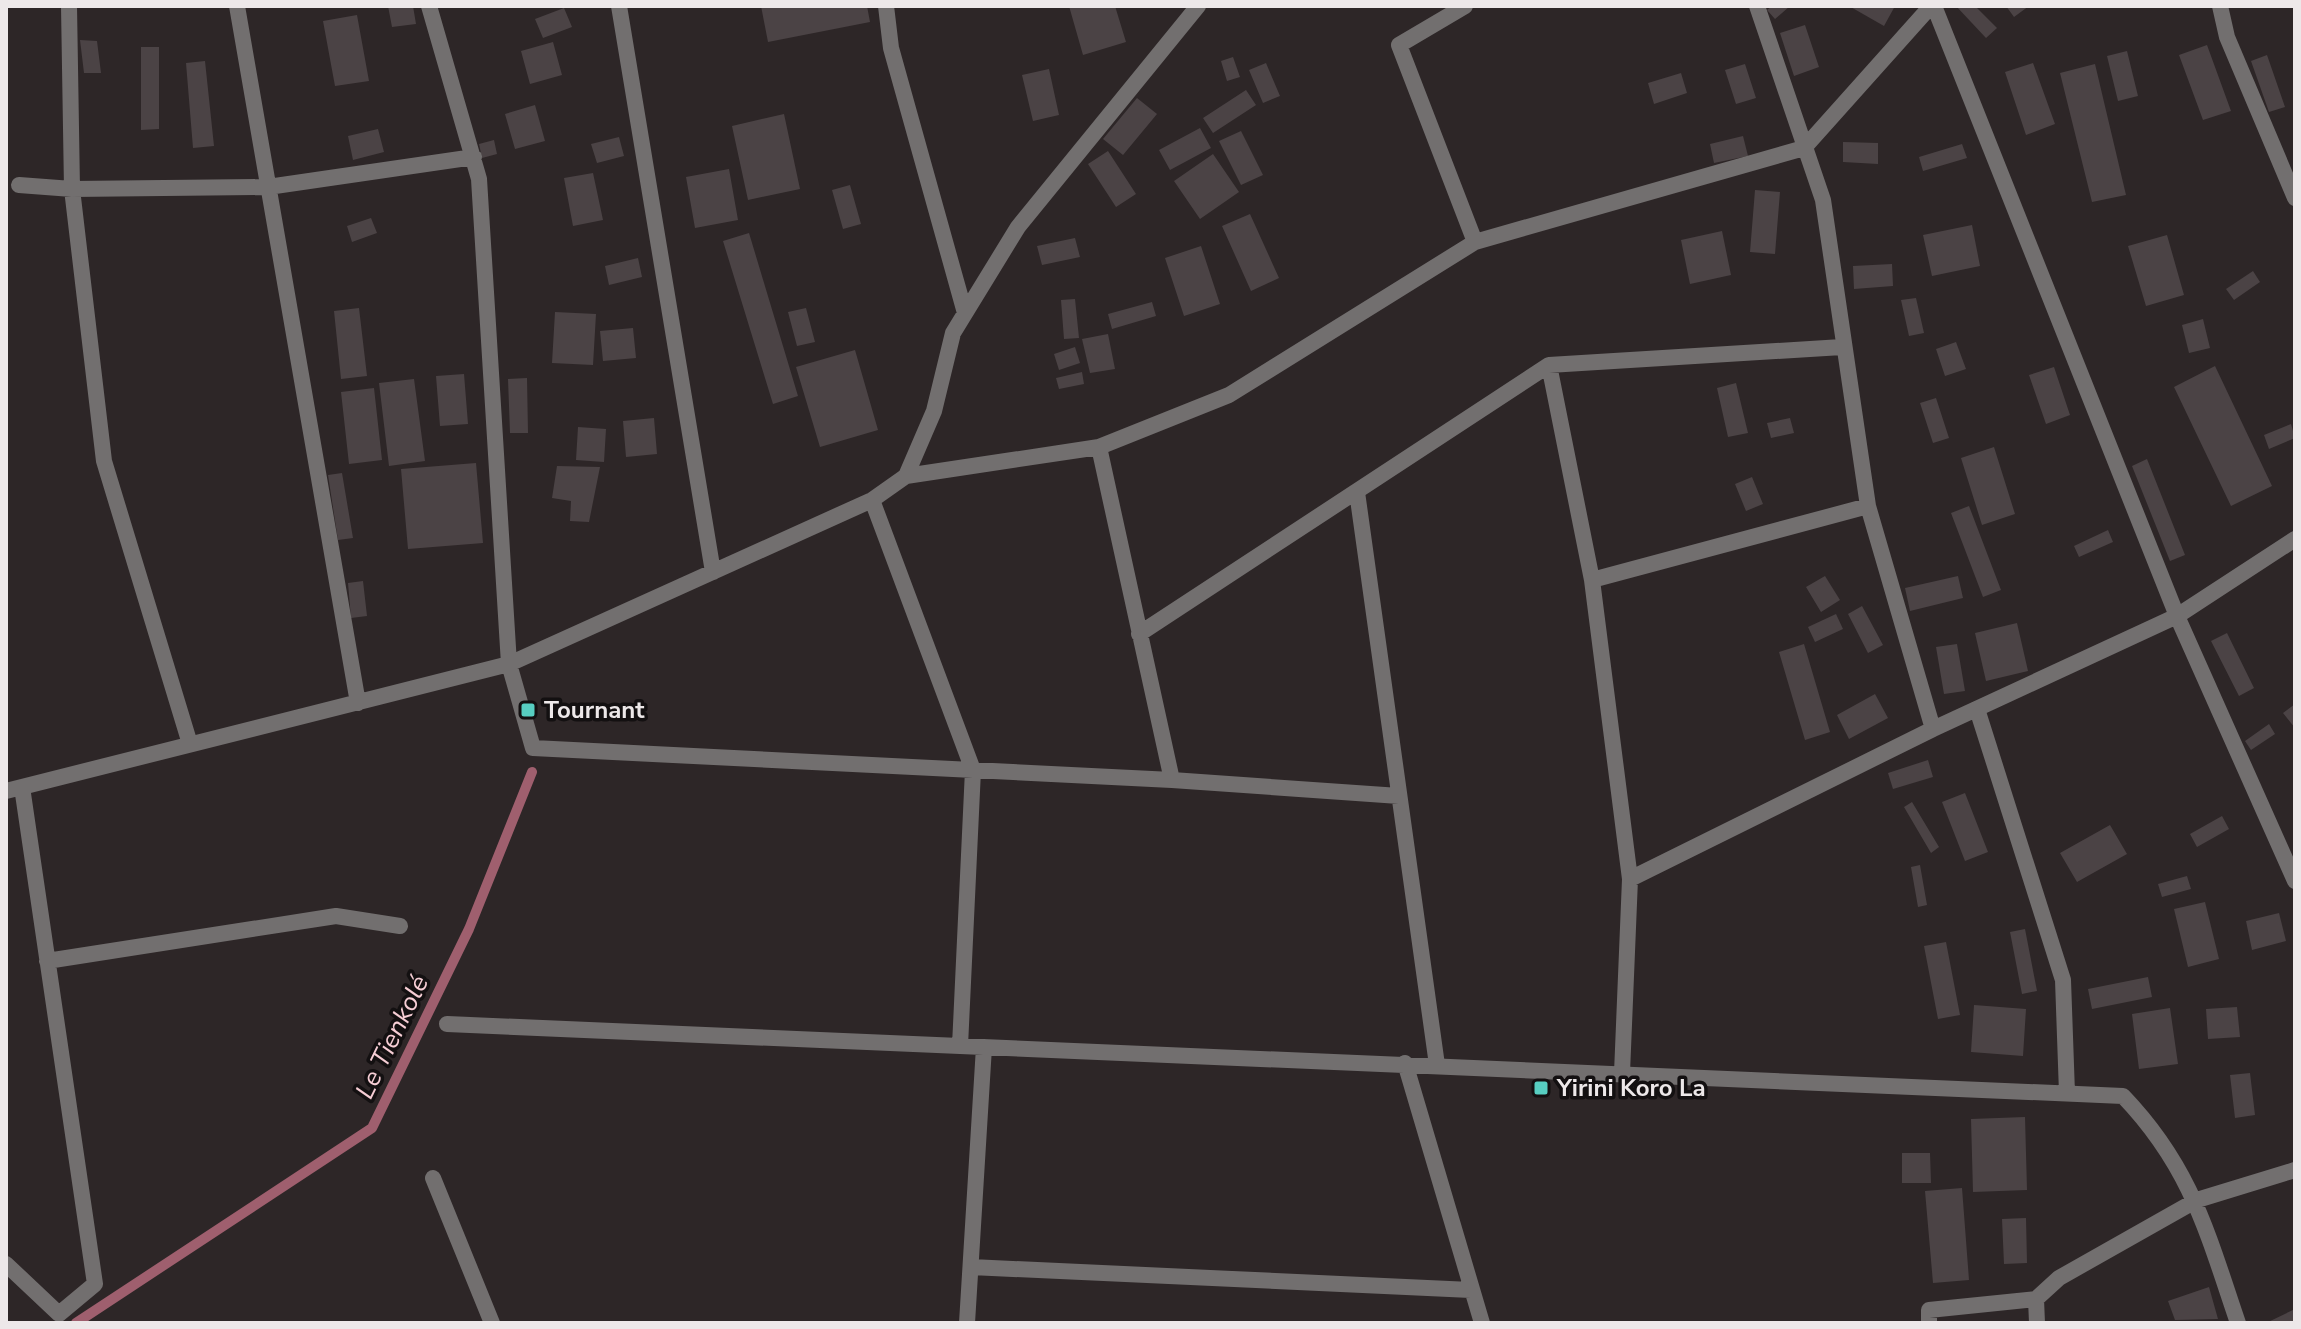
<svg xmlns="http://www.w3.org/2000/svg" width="2301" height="1329" font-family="'Nunito Sans',sans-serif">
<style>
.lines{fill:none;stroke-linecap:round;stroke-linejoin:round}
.stream{stroke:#9f5f6e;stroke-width:10}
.building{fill:#4b4345}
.street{stroke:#726f6f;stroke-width:16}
.poi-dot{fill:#57cec1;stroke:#131011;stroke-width:3}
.labels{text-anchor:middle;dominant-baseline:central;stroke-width:7;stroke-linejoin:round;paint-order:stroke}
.poi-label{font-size:24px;font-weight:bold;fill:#ede8e9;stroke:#131011;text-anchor:start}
.water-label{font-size:26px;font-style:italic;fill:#f6ced5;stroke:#131011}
</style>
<rect width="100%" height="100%" fill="#2d2627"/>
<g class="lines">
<path class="stream" d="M 76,1323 L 372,1128 L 469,929 L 532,772"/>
</g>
<path class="building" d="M 388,6 L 413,6 L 416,24 L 392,27 Z
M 761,6 L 867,6 L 870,22 L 768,42 Z
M 1069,6 L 1115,6 L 1126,42 L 1083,55 Z
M 1772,6 L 1790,6 L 1775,19 L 1767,10 Z
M 1849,6 L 1895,6 L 1884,26 Z
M 1956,6 L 1975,6 L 1997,28 L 1986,38 Z
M 2006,6 L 2029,6 L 2014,17 Z
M 564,8 L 572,27 L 543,38 L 535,19 Z
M 357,15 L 369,81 L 335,86 L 323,21 Z
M 1805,25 L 1819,67 L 1794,76 L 1780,33 Z
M 80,40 L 97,41 L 101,73 L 84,73 Z
M 553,42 L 562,75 L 530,84 L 521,51 Z
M 2207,45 L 2231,111 L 2203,120 L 2179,55 Z
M 141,47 L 159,47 L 159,129 L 141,130 Z
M 2127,51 L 2138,96 L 2118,101 L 2107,56 Z
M 2267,55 L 2285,107 L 2269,112 L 2251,61 Z
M 1233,57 L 1240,77 L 1227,81 L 1221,61 Z
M 205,61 L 214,146 L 193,148 L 186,63 Z
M 1266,63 L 1280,96 L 1263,103 L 1249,70 Z
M 2033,63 L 2055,124 L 2026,135 L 2005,72 Z
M 1745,64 L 1756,98 L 1736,104 L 1725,70 Z
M 2095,64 L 2126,195 L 2092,202 L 2060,73 Z
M 1049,69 L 1059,115 L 1033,121 L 1022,75 Z
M 1681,73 L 1687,93 L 1654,104 L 1648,83 Z
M 1246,90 L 1256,105 L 1213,133 L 1203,118 Z
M 1137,98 L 1157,114 L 1123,155 L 1103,139 Z
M 535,105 L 545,141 L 515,149 L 505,114 Z
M 784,114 L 800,189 L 748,200 L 732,126 Z
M 1200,128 L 1211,148 L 1170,170 L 1159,150 Z
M 378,129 L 384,152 L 353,160 L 348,136 Z
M 1241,131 L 1263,175 L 1241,185 L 1219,141 Z
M 1743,136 L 1748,156 L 1714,163 L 1710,144 Z
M 619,137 L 624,156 L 597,163 L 591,144 Z
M 494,140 L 497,154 L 482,158 L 479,144 Z
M 1843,142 L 1878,143 L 1878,164 L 1843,162 Z
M 1962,144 L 1967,158 L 1923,171 L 1919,157 Z
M 1108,151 L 1136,194 L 1116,207 L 1088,164 Z
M 1213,154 L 1239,192 L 1200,219 L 1174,181 Z
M 729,169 L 738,220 L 695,228 L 686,177 Z
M 593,173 L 603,220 L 573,226 L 564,178 Z
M 850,185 L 861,224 L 843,229 L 832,190 Z
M 1755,190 L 1780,192 L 1775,254 L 1750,252 Z
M 1250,214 L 1279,278 L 1251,291 L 1222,226 Z
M 371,218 L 377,233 L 352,242 L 347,226 Z
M 1972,225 L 1980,266 L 1932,276 L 1923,235 Z
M 1722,231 L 1731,275 L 1690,284 L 1681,240 Z
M 749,233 L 798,396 L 773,404 L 723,241 Z
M 2167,235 L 2184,295 L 2146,306 L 2128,246 Z
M 1075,238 L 1080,257 L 1042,265 L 1037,246 Z
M 1201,246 L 1220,304 L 1184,316 L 1165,258 Z
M 638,258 L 642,277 L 609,285 L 605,266 Z
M 1892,264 L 1893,286 L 1854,289 L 1853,266 Z
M 2253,271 L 2260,282 L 2234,300 L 2226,289 Z
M 1916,298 L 1924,333 L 1909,336 L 1901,300 Z
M 1075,299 L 1079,338 L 1064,339 L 1061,300 Z
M 1152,302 L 1156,316 L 1112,329 L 1108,314 Z
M 359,308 L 367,376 L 341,379 L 334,311 Z
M 806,308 L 815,342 L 797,346 L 788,312 Z
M 555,312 L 596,314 L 593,365 L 552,363 Z
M 2203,319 L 2210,348 L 2189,353 L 2182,325 Z
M 633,328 L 636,358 L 603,361 L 600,331 Z
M 1108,334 L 1115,369 L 1090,373 L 1082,339 Z
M 1956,342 L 1966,369 L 1945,376 L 1936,349 Z
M 1075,347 L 1080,363 L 1059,370 L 1054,354 Z
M 855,350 L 878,430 L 820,447 L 796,367 Z
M 2215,366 L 2272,486 L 2231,506 L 2174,387 Z
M 2054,367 L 2070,415 L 2046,424 L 2029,375 Z
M 1082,372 L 1084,384 L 1059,389 L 1056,378 Z
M 464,374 L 468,424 L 440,426 L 436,376 Z
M 527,378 L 528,433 L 510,433 L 508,379 Z
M 414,379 L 425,461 L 389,466 L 379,383 Z
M 1736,383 L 1748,433 L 1728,437 L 1717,388 Z
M 374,388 L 382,460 L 349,464 L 341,392 Z
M 1936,398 L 1949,438 L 1933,443 L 1920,403 Z
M 654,418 L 657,454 L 626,457 L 623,421 Z
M 1790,418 L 1794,433 L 1771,438 L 1767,423 Z
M 2291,424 L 2295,438 L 2269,449 L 2264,435 Z
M 578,427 L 606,429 L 604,462 L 576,460 Z
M 1994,447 L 2015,514 L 1982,525 L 1961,458 Z
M 2147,459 L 2185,555 L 2170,561 L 2132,466 Z
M 476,463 L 483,543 L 408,549 L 401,469 Z
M 557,466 L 600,467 L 589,522 L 570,521 L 571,501 L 552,498 Z
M 342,473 L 353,538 L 338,540 L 328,475 Z
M 1752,477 L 1763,504 L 1746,511 L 1735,484 Z
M 1969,506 L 2001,590 L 1983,597 L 1951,513 Z
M 2108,530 L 2113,542 L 2079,557 L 2074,546 Z
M 1825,576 L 1840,600 L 1821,612 L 1806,587 Z
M 1958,576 L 1963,598 L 1910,611 L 1905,588 Z
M 363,581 L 367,616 L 351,618 L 348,583 Z
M 1862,606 L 1883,645 L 1868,653 L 1848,614 Z
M 1836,614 L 1843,629 L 1815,642 L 1808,627 Z
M 2017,623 L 2028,671 L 1986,681 L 1975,633 Z
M 2227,633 L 2254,688 L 2239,696 L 2211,641 Z
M 1804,644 L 1830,732 L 1805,740 L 1779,652 Z
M 1957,644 L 1965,691 L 1944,694 L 1936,647 Z
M 1875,694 L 1888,718 L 1849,739 L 1837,715 Z
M 2295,704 L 2295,728 L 2283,713 Z
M 2269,724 L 2275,734 L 2251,750 L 2245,741 Z
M 1928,760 L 1933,777 L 1893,789 L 1888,773 Z
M 1965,793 L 1988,852 L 1965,861 L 1942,802 Z
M 1912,802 L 1939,847 L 1931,853 L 1904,807 Z
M 2222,816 L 2229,829 L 2197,847 L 2190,834 Z
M 2110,825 L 2127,854 L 2077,882 L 2060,853 Z
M 1920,865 L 1927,905 L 1918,907 L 1911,867 Z
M 2187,876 L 2191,889 L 2162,897 L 2158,884 Z
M 2205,902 L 2219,959 L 2188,967 L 2174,909 Z
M 2279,913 L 2286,941 L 2252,950 L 2246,921 Z
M 2025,929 L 2037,991 L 2022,994 L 2010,932 Z
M 1946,942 L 1960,1015 L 1938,1019 L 1924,946 Z
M 2148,977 L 2152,997 L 2092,1009 L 2088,989 Z
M 1974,1005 L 2026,1009 L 2023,1056 L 1971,1052 Z
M 2237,1007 L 2240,1037 L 2208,1039 L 2206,1009 Z
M 2170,1008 L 2178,1064 L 2139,1069 L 2132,1014 Z
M 2250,1073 L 2255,1115 L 2235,1118 L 2230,1075 Z
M 2025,1117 L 2027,1190 L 1973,1192 L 1971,1119 Z
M 1902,1153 L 1930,1153 L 1931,1183 L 1902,1183 Z
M 1962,1188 L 1969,1280 L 1933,1283 L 1925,1191 Z
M 2026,1218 L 2027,1263 L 2004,1264 L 2002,1219 Z
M 2209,1287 L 2218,1319 L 2175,1320 L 2168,1301 Z
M 2295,1309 L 2295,1323 L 2266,1323 Z"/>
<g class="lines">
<path class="street" d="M 69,6 L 72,189 L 104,461 L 190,744
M 237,6 L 358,703
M 429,6 L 479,179 L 509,664 L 533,748 L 1172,780 L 1399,796
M 619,6 L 713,572
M 886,6 L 891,48 L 965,313
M 1465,6 L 1399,45 L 1475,242
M 1757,6 L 1823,200 L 1868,506 L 1933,729
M 1934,6 L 2177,616 L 2295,881
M 2220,6 L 2227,37 L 2295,198
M 19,185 L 72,189 L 268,187 L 474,157
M 1549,365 L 1592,580 L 1630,879 L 1933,729 L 2177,616 L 2295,539
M 1099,447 L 1172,780
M 906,476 L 1099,447 L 1229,395 L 1475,242 L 1804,148 L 1931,6
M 1357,492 L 1437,1065
M 872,500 L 973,770 L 960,1046
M 1592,580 L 1868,506
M 1139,634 L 1549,365 L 1842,347
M 1977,709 L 2063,980 L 2067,1093
M 6,791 L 509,664 L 872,500 L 906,476 L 934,411 L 953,333 L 1018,227 L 1198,6
M 47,961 L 336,916 L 400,926
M 447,1024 L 2123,1096 C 2191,1167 2207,1232 2238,1323
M 1405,1063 L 1482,1323
M 1622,1073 L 1630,879
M 433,1178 L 492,1323
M 6,1264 L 59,1314 L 95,1284 L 22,787
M 971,1267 L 1471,1290
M 2036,1299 L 2037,1323
M 967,1323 L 984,1047
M 1929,1323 L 1929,1310 L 2036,1299 L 2059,1278 L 2197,1200 L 2295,1170"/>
</g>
<g class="poi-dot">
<rect x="520" y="702" width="16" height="16" rx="4"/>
<rect x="1533" y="1080" width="16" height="16" rx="4"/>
</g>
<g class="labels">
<g class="poi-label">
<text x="544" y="710">Tournant</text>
<text x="1557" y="1088">Yirini Koro La</text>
</g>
<g class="water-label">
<text transform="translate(392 1037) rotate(-64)">Le Tienkolé</text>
</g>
</g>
<rect width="2301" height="1329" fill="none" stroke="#ede8e9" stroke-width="16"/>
</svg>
